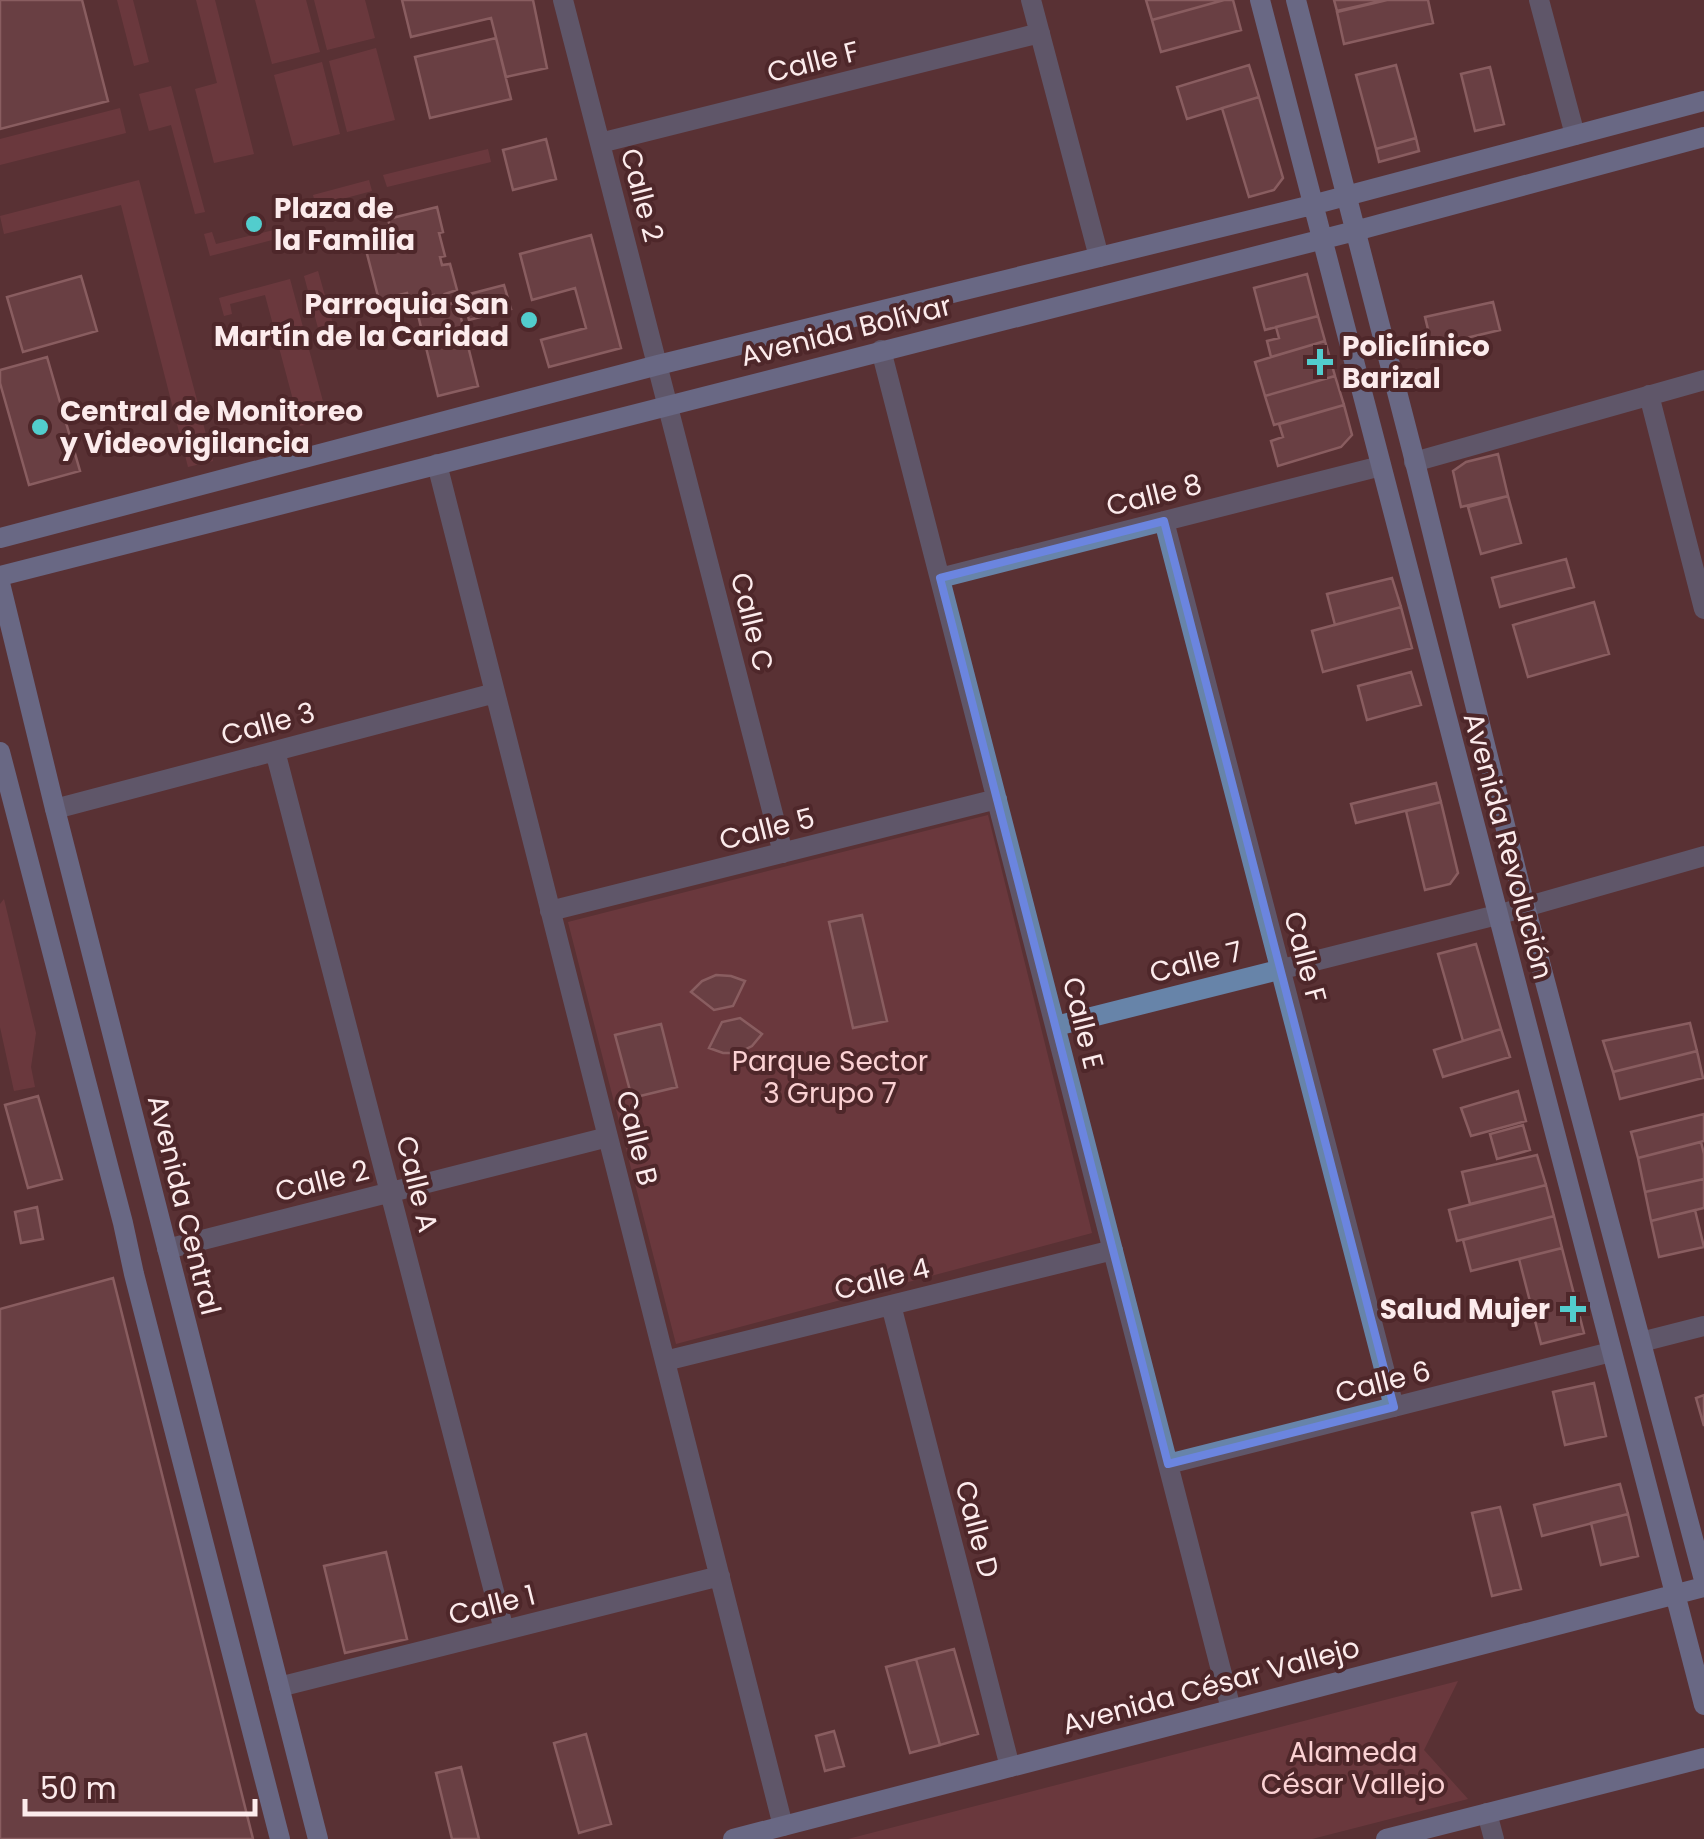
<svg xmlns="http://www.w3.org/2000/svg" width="1704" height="1839" font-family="Poppins,sans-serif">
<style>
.green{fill:#7f4248}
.building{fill:#7d5154;stroke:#c49395;stroke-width:2.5}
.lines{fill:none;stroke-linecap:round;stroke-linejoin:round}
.street{stroke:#6784a9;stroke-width:20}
.secondary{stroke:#7caae5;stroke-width:20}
.marked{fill:none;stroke:#6b85df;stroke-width:8;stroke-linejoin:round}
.poi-dot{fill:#52cdcd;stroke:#4e272a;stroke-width:4}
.labels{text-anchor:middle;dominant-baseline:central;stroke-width:8;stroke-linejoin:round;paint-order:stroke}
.street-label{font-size:28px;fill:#fcebec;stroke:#4e272a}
.poi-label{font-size:28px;font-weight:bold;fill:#fcebec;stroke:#4e272a;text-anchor:start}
.park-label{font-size:28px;fill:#fbd1d3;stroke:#4e272a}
</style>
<rect width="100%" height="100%" fill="#5a3134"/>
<path class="green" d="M 117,0 L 133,0 L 149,62 L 134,66 Z
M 196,0 L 215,0 L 254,154 L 214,163 L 195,89 L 217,83 Z
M 255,0 L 306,0 L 320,52 L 272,64 Z
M 314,0 L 365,0 L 375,38 L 327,50 Z
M 376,48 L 395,120 L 347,132 L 329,61 Z
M 322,62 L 340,134 L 293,146 L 274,75 Z
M 171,86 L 205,212 L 195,214 L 171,125 L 149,131 L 139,94 Z
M 120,108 L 126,133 L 0,165 L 0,139 Z
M 488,149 L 491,162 L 387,187 L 383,175 Z
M 139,180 L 213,461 L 188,467 L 121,205 L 4,234 L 0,216 Z
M 369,180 L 372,191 L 316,206 L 313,195 Z
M 274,230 L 276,239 L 210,256 L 204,234 L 212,232 L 216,244 Z
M 318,271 L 333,324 L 318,328 L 304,276 Z
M 290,279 L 328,420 L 300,426 L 265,295 L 230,304 L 232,314 L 224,316 L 219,298 Z
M 988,815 L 1092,1233 L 676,1344 L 568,922 Z
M 4,899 L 36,1033 L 31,1067 L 35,1087 L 14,1091 L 0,1027 L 0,904 Z
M 1458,1681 L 1424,1750 L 1468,1799 L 1312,1839 L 848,1839 Z"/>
<path class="building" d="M 0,0 L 82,0 L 108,101 L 0,129 Z
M 402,0 L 533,0 L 547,68 L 506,77 L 491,18 L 411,37 Z
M 1146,0 L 1224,0 L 1152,20 Z
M 1224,0 L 1233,0 L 1241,30 L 1161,52 L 1152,20 Z
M 1334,0 L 1385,0 L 1337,11 Z
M 1387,0 L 1428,0 L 1433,23 L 1344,44 L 1337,12 Z
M 496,38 L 511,99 L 430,118 L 415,57 Z
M 1249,65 L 1259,97 L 1187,119 L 1177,87 Z
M 1396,65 L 1416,138 L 1376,149 L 1356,75 Z
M 1490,67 L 1504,124 L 1475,131 L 1461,74 Z
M 1259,97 L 1283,178 L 1274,190 L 1249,197 L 1222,108 Z
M 1416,138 L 1419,151 L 1379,162 L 1376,149 Z
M 546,139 L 556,179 L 513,190 L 503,150 Z
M 437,207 L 443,232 L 439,233 L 445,256 L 440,257 L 442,265 L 450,264 L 457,290 L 445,294 L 447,297 L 435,299 L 434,295 L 409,301 L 407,293 L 379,300 L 366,250 L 394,243 L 388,219 Z
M 591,235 L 621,348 L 549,367 L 541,340 L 586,328 L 575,288 L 532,300 L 520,254 Z
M 1307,274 L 1318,316 L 1265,330 L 1254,288 Z
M 81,276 L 97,331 L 23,352 L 7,297 Z
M 504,285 L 511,309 L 469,320 L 462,296 Z
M 457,302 L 478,386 L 438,396 L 417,311 Z
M 1493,302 L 1500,330 L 1432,346 L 1425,317 Z
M 1318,316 L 1325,341 L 1271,357 L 1267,341 L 1279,338 L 1276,327 Z
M 1325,341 L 1335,376 L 1265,396 L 1255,362 Z
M 47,357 L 80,471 L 29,485 L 0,383 L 0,370 Z
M 1335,376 L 1344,405 L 1274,425 L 1265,396 Z
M 1344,405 L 1352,435 L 1341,447 L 1278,466 L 1271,441 L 1283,437 L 1279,424 Z
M 1498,454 L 1508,496 L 1461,507 L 1453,471 L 1466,462 Z
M 1508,496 L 1521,543 L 1481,554 L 1468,507 Z
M 1566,559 L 1574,587 L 1500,607 L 1492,578 Z
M 1392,578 L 1401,607 L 1335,625 L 1327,594 Z
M 1594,602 L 1609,654 L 1528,677 L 1513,625 Z
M 1401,607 L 1412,648 L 1323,672 L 1312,631 Z
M 1411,672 L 1421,705 L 1367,720 L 1358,686 Z
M 1436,783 L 1441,802 L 1356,823 L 1351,804 Z
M 1441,802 L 1458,873 L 1450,884 L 1425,890 L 1406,811 Z
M 862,915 L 887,1021 L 853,1028 L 829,922 Z
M 1476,944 L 1501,1029 L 1463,1041 L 1438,954 Z
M 716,975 L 731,976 L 745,981 L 733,1006 L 714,1010 L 691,992 L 702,981 Z
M 740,1018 L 762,1034 L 752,1046 L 738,1053 L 723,1053 L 709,1048 L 722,1022 Z
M 1690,1023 L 1697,1051 L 1613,1072 L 1603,1041 Z
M 661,1024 L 677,1087 L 632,1098 L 615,1035 Z
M 1501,1029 L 1510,1057 L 1443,1077 L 1434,1050 Z
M 1697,1051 L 1703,1078 L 1620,1099 L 1613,1072 Z
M 1518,1091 L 1526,1121 L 1471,1136 L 1461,1108 Z
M 38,1096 L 62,1179 L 28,1188 L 5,1105 Z
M 1704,1114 L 1704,1141 L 1638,1158 L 1631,1132 Z
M 1523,1125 L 1530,1150 L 1497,1159 L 1490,1134 Z
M 1701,1142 L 1704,1154 L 1704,1179 L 1645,1192 L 1638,1158 Z
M 1537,1155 L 1546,1185 L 1470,1204 L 1462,1172 Z
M 1704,1179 L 1704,1208 L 1651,1221 L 1645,1192 Z
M 1546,1185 L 1554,1216 L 1457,1241 L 1449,1210 Z
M 37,1207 L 43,1239 L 21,1243 L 15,1212 Z
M 1695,1210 L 1704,1247 L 1659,1257 L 1651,1221 Z
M 1554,1216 L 1562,1248 L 1471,1271 L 1463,1240 Z
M 1562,1248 L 1584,1333 L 1541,1344 L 1519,1259 Z
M 113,1278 L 253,1839 L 0,1839 L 0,1309 Z
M 1594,1383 L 1606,1436 L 1565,1445 L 1553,1392 Z
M 1704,1395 L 1704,1426 L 1696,1398 Z
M 1620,1484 L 1628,1514 L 1542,1536 L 1534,1505 Z
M 1500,1507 L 1521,1589 L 1492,1596 L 1472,1513 Z
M 1628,1514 L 1638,1556 L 1601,1565 L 1591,1523 Z
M 386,1552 L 407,1639 L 345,1653 L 324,1566 Z
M 954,1649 L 978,1734 L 940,1745 L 916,1659 Z
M 916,1659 L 940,1745 L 910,1753 L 886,1667 Z
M 834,1731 L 844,1766 L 825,1771 L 816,1736 Z
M 586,1734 L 611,1824 L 579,1833 L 554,1743 Z
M 461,1767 L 479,1839 L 452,1839 L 436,1773 Z"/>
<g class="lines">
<path class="street" d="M 563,0 L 783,853
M 1031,0 L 1099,257
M 1539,0 L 1575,135
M 600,143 L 1040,33
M 881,350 L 1231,1709
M 1649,395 L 1704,609
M 1414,462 L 1704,380
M 437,464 L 783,1826
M 1164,521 L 1394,1407
M 940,578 L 1381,466
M 275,751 L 504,1630
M 55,809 L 495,693
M 550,911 L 997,799
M 1056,1026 L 1497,915 L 1704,856
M 167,1249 L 608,1137
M 891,1305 L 1010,1767
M 1641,1342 L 1704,1326
M 665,1361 L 1113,1250
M 1168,1464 L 1611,1352
M 279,1687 L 720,1576
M 1487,1813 L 1494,1839"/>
<path class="secondary" d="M 1260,0 L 1704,1705
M 1296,0 L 1412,450 L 1525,906 L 1704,1580
M 0,538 L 658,365 L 1312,205 L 1704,101
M 0,576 L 1355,231 L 1704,137
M 0,583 L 55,809 L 318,1839
M 0,752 L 123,1223 L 134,1274 L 280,1839
M 733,1839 L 1704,1587
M 1386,1839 L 1704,1758"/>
</g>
<path d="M0 0H1704V1839H0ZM 1164,521 L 1394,1407 L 1168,1464 L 940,578 Z" fill="#5a3134" fill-opacity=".55" fill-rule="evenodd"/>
<path class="marked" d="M 1164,521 L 1394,1407 L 1168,1464 L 940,578 Z"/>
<g class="poi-dot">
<circle cx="254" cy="224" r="10"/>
<circle cx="529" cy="320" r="10"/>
<path d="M1315 347h10v10h10v10h-10v10h-10v-10h-10v-10h10z"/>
<circle cx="40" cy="427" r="10"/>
<path d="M1568 1294h10v10h10v10h-10v10h-10v-10h-10v-10h10z"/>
</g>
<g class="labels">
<g class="street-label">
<text transform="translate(813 62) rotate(-14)">Calle F</text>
<text transform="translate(642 195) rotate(75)">Calle 2</text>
<text transform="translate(846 331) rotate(-14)">Avenida Bolívar</text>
<text transform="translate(1154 495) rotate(-14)">Calle 8</text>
<text transform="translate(752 622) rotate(76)">Calle C</text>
<text transform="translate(268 724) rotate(-15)">Calle 3</text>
<text transform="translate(767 829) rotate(-14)">Calle 5</text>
<text transform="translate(1508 846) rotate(75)">Avenida Revolución</text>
<text transform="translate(1305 957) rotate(75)">Calle F</text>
<text transform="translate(1196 962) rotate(-14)">Calle 7</text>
<text transform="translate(1083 1023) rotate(76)">Calle E</text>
<text transform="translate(637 1138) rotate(76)">Calle B</text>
<text transform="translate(322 1181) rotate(-14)">Calle 2</text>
<text transform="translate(417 1184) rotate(76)">Calle A</text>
<text transform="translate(184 1205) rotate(76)">Avenida Central</text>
<text transform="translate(882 1279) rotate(-14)">Calle 4</text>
<text transform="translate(1383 1382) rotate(-14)">Calle 6</text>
<text transform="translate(977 1529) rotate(75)">Calle D</text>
<text transform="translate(492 1605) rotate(-14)">Calle 1</text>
<text transform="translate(1211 1686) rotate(-15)">Avenida César Vallejo</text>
</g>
<g class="poi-label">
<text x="274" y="208">Plaza de<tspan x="274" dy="32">la Familia</tspan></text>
<text x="509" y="304" text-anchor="end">Parroquia San<tspan x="509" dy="32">Martín de la Caridad</tspan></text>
<text x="1342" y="346">Policlínico<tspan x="1342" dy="32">Barizal</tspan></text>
<text x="60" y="411">Central de Monitoreo<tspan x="60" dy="32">y Videovigilancia</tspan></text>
<text x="1550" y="1309" text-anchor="end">Salud Mujer</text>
</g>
<g class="park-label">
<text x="830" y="1061">Parque Sector<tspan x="830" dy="32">3 Grupo 7</tspan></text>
<text x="1353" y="1752">Alameda<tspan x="1353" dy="32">César Vallejo</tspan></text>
</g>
</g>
<path d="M25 1799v15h230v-15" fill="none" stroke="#fcebec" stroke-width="5"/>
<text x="40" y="1799" font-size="30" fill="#fcebec" stroke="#4e272a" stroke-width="8" paint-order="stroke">50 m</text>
</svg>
